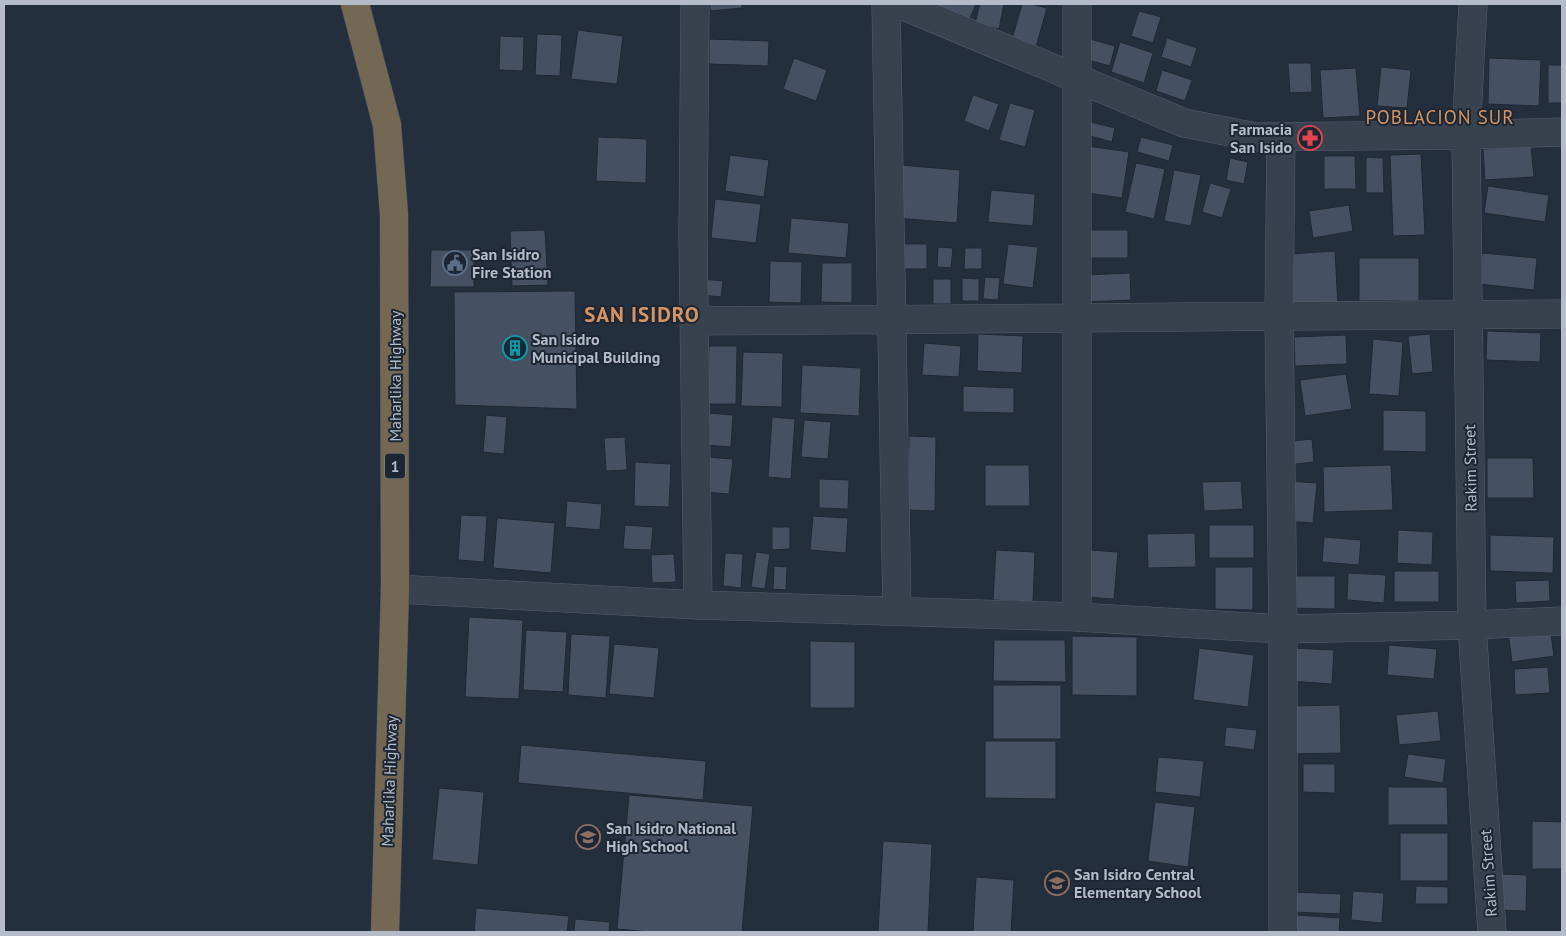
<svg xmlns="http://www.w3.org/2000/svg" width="1566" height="936" font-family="'PT Sans',sans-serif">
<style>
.building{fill:#455162;stroke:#1f2835}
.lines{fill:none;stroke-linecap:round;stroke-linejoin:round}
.minor-casing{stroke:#565f6c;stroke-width:29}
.highway-casing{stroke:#434c59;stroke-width:29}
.minor{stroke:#38414e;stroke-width:28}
.highway{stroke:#746855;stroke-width:28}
.labels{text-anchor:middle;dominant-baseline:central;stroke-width:4;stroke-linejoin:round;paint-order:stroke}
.shield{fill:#1d2633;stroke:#878f9c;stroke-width:1}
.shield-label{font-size:15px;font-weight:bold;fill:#b4bcc9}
.poi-label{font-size:16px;font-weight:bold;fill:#b4bcc9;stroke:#1d2633;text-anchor:start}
.street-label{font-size:16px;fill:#b4bcc9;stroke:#1d2633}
.quarter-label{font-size:19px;letter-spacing:1px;fill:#d59563;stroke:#1d2633}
.district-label{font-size:21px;font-weight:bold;letter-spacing:1px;fill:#d59563;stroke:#1d2633}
</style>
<rect width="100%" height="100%" fill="#242f3e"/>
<path class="building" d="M 710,4 L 742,4 L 742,8 L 710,11 Z
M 929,4 L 976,4 L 969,21 Z
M 980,4 L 1004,4 L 999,29 L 975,23 Z
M 1022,4 L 1031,4 L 1047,8 L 1036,47 L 1012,39 Z
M 1139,11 L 1161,17 L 1153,43 L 1131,36 Z
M 578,30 L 623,36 L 617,84 L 571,79 Z
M 537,34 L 562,35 L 560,76 L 535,75 Z
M 500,36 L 524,37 L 523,71 L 499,70 Z
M 1086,38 L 1115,46 L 1110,66 L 1080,58 Z
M 1167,38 L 1197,48 L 1191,67 L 1161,57 Z
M 709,39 L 769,41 L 768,66 L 709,64 Z
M 1120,42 L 1153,53 L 1144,83 L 1111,72 Z
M 794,58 L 827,70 L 816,101 L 783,89 Z
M 1489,58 L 1541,60 L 1539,106 L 1488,104 Z
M 1288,63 L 1311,63 L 1312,92 L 1290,93 Z
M 1548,65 L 1562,65 L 1562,103 L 1548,103 Z
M 1381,67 L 1411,70 L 1407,108 L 1377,106 Z
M 1356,68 L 1360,116 L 1323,118 L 1320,70 Z
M 1162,70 L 1192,80 L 1185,101 L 1156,91 Z
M 973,95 L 999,104 L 989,131 L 964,121 Z
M 1010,103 L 1035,110 L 1025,147 L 999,140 Z
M 1090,122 L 1115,128 L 1112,142 L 1087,135 Z
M 598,137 L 647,139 L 646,183 L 596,181 Z
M 1141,137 L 1173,145 L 1169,161 L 1137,152 Z
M 1087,146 L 1129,152 L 1122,198 L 1081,192 Z
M 1531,146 L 1534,177 L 1485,180 L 1483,149 Z
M 1421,154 L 1425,235 L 1393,236 L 1390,155 Z
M 730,155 L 769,160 L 764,197 L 725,191 Z
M 1324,156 L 1355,156 L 1356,189 L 1324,189 Z
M 1366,157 L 1383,158 L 1384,193 L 1366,193 Z
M 1230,158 L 1248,162 L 1244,184 L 1226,180 Z
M 1136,163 L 1165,169 L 1154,219 L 1125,212 Z
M 900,165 L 960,170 L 957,223 L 896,218 Z
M 1174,170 L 1201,175 L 1191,226 L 1164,221 Z
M 1210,183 L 1231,189 L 1222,218 L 1202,212 Z
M 1488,186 L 1549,195 L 1545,222 L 1484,213 Z
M 991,190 L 1035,194 L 1033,226 L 988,222 Z
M 715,199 L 761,204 L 756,243 L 711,238 Z
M 1349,205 L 1353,231 L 1313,238 L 1309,211 Z
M 791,218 L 849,223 L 846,258 L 788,253 Z
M 545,230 L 548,285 L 512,286 L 510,231 Z
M 1085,230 L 1128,230 L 1128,258 L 1085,258 Z
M 899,244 L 927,244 L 927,269 L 899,269 Z
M 1008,244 L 1038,247 L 1033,288 L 1003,284 Z
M 938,247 L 953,248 L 951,268 L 937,267 Z
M 965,248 L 982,248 L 982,269 L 964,269 Z
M 431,250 L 474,250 L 474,287 L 430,287 Z
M 1335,251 L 1338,306 L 1292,308 L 1289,254 Z
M 1482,253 L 1537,258 L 1534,290 L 1479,284 Z
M 1359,258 L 1419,258 L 1419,301 L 1359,301 Z
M 770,261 L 802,262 L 801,303 L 769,302 Z
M 822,263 L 852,263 L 852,303 L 821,302 Z
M 1130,273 L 1131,300 L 1085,302 L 1084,275 Z
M 985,277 L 1000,278 L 998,300 L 983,299 Z
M 962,278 L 979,279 L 979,301 L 962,301 Z
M 703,279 L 723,281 L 721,297 L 702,295 Z
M 933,279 L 951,279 L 951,304 L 933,304 Z
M 575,291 L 577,409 L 455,405 L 454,292 Z
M 1487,331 L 1541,333 L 1540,362 L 1486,360 Z
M 978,334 L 1023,336 L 1022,373 L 977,371 Z
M 1430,334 L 1433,372 L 1412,374 L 1408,336 Z
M 1346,335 L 1347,364 L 1295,366 L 1294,337 Z
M 1373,339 L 1403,342 L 1399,396 L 1369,394 Z
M 924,343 L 961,346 L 959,377 L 922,375 Z
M 709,346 L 737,346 L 736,404 L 708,404 Z
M 743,352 L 783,353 L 782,407 L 741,406 Z
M 802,365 L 861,368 L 859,416 L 800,413 Z
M 1346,374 L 1352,409 L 1305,416 L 1300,380 Z
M 963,386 L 1014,388 L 1014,413 L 963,412 Z
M 1383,410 L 1426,411 L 1426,452 L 1383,451 Z
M 707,413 L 733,415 L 731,447 L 705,445 Z
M 486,415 L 507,417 L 504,454 L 483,452 Z
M 772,417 L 795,419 L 791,479 L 768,477 Z
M 804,420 L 831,422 L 828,459 L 801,457 Z
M 909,436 L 936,437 L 935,511 L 908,510 Z
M 625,437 L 627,470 L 606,471 L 604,438 Z
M 1312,439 L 1314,462 L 1287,465 L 1284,442 Z
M 705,457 L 733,459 L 729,494 L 701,492 Z
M 1487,458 L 1533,458 L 1534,498 L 1487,498 Z
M 635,462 L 671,464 L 669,507 L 634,506 Z
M 985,465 L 1029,465 L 1030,506 L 985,506 Z
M 1391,465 L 1393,510 L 1324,512 L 1323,467 Z
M 819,479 L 849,480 L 848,509 L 819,508 Z
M 1241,481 L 1243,509 L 1204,511 L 1202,482 Z
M 1286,481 L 1317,483 L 1313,523 L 1283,521 Z
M 567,501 L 602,504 L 600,530 L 565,527 Z
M 461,515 L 487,516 L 484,562 L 458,560 Z
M 813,516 L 848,518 L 846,553 L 810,550 Z
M 497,518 L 555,523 L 551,573 L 493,568 Z
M 625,525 L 653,527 L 651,550 L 623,549 Z
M 1209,525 L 1254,525 L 1254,558 L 1209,558 Z
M 772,527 L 790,527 L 790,549 L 772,550 Z
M 1398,530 L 1433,532 L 1432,565 L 1397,563 Z
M 1195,533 L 1196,567 L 1148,568 L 1147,534 Z
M 1490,535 L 1554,537 L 1553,573 L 1490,571 Z
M 1324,537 L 1361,540 L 1359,565 L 1322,562 Z
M 996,550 L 1035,552 L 1033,602 L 993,600 Z
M 1089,550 L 1118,552 L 1114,599 L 1085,597 Z
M 756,552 L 770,554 L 765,589 L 751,587 Z
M 725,553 L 743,554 L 741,588 L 723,586 Z
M 674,554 L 676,582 L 652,583 L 651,555 Z
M 774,566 L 787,567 L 786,590 L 773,589 Z
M 1215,567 L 1253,567 L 1253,610 L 1215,609 Z
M 1394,571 L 1439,571 L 1439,602 L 1394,602 Z
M 1348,573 L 1386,575 L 1384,603 L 1347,600 Z
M 1289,576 L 1335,576 L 1335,609 L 1289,608 Z
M 1549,580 L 1550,601 L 1516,603 L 1515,581 Z
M 469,617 L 523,620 L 519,699 L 465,697 Z
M 1550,627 L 1554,656 L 1512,662 L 1508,632 Z
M 526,630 L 567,632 L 563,692 L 523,690 Z
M 571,634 L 610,636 L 606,698 L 568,695 Z
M 1072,636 L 1137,637 L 1137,696 L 1072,695 Z
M 994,640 L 1065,640 L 1066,682 L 993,681 Z
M 810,641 L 855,642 L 855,708 L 810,708 Z
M 614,644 L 659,648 L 654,698 L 609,694 Z
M 1389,645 L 1437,649 L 1434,679 L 1387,675 Z
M 1199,648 L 1254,655 L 1248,707 L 1193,700 Z
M 1291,648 L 1334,650 L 1332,684 L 1289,681 Z
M 1548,667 L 1550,693 L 1515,695 L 1514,669 Z
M 993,685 L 1061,685 L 1061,739 L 993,739 Z
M 1340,705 L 1341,753 L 1290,754 L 1290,706 Z
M 1438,711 L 1441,741 L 1399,745 L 1396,715 Z
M 1226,727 L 1257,730 L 1254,750 L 1224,746 Z
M 985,741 L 1056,741 L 1056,799 L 985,798 Z
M 521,745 L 706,761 L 703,800 L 518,783 Z
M 1408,754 L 1446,759 L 1443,783 L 1404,777 Z
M 1158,757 L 1204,761 L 1200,797 L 1155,792 Z
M 1303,764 L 1335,764 L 1335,793 L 1303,792 Z
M 1388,787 L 1447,787 L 1448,825 L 1388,825 Z
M 439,788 L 484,792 L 478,865 L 432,860 Z
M 629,795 L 753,806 L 742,932 L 651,932 L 617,929 Z
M 1155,802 L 1195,807 L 1188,867 L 1148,861 Z
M 1532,821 L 1562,822 L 1562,869 L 1532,869 Z
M 1400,833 L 1448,833 L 1448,881 L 1400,881 Z
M 883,841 L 932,844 L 928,932 L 878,932 Z
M 1501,874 L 1527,875 L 1526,911 L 1500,910 Z
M 976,877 L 1014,880 L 1011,932 L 973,932 Z
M 1416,886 L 1448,887 L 1448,904 L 1415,904 Z
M 1353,891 L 1384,893 L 1382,923 L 1351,920 Z
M 1292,892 L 1341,894 L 1340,914 L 1291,912 Z
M 476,908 L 569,916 L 567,932 L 474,932 Z
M 1296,915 L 1340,918 L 1339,932 L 1295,932 Z
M 575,919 L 610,922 L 609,932 L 574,932 Z"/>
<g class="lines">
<defs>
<path id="minor" d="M 695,4 L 693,237 L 698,605
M 886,4 L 897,611
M 899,4 L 1184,123 L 1256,137 L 1466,135 L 1562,132
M 1473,4 L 1466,135 L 1472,625 L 1492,932
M 1281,137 L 1279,316 L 1283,629 L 1283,932
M 694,321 L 1562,314
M 395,589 L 698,605 L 1077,617 L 1283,629 L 1472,625 L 1562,621
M 1077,617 L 1077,4"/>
<path id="highway" d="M 355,4 L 387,125 L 394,214 L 395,589 L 385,932"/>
</defs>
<use href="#minor" class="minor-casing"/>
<use href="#highway" class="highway-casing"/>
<use href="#minor" class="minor"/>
<use href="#highway" class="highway"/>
</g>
<defs>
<symbol id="pharmacy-ring" viewBox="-11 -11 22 22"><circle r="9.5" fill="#1d2633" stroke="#e0444e" stroke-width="1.5"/><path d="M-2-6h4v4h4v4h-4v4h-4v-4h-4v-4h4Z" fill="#e0444e"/></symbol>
<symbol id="civic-ring" viewBox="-11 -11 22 22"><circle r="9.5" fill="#1d2633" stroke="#5c6f8a" stroke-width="1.5"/><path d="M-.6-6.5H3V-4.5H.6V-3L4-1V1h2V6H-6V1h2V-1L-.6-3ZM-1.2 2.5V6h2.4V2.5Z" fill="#5c6f8a"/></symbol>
<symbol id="building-ring" viewBox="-11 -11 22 22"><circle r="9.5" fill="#1d2633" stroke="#0f9aa8" stroke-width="1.5"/><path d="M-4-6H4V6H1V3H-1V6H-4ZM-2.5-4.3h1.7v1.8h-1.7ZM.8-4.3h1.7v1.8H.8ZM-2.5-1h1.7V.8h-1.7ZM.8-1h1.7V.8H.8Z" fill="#0f9aa8"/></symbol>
<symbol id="school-ring" viewBox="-11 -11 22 22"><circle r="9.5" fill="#1d2633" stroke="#8d6e63" stroke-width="1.5"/><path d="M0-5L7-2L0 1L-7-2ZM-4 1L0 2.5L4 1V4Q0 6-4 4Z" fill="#8d6e63"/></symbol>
</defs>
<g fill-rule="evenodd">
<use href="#pharmacy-ring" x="1296" y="124" width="28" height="28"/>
<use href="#civic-ring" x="441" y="249" width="28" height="28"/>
<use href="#building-ring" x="501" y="334" width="28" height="28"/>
<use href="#school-ring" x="574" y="823" width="28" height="28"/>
<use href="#school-ring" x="1043" y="869" width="28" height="28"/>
</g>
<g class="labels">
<rect class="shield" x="385" y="453.5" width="20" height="25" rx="4"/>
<g class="shield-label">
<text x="395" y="466">1</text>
</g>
<g class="poi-label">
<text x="1292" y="129" text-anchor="end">Farmacia<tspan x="1292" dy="18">San Isido</tspan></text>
<text x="472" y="254">San Isidro<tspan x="472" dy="18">Fire Station</tspan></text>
<text x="532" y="339">San Isidro<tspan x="532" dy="18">Municipal Building</tspan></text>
<text x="606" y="828">San Isidro National<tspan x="606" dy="18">High School</tspan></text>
<text x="1074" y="874">San Isidro Central<tspan x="1074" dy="18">Elementary School</tspan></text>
</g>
<g class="street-label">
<text transform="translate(395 376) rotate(-90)">Maharlika Highway</text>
<text transform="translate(1470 468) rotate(-91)">Rakim Street</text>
<text transform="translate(389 781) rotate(-88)">Maharlika Highway</text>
<text transform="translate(1488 873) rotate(-94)">Rakim Street</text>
</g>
<g class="quarter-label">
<text x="1440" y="117">POBLACION SUR</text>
</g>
<g class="district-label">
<text x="642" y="314">SAN ISIDRO</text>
</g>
</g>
<rect width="1566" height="936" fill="none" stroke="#b4bcc9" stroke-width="10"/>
</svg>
